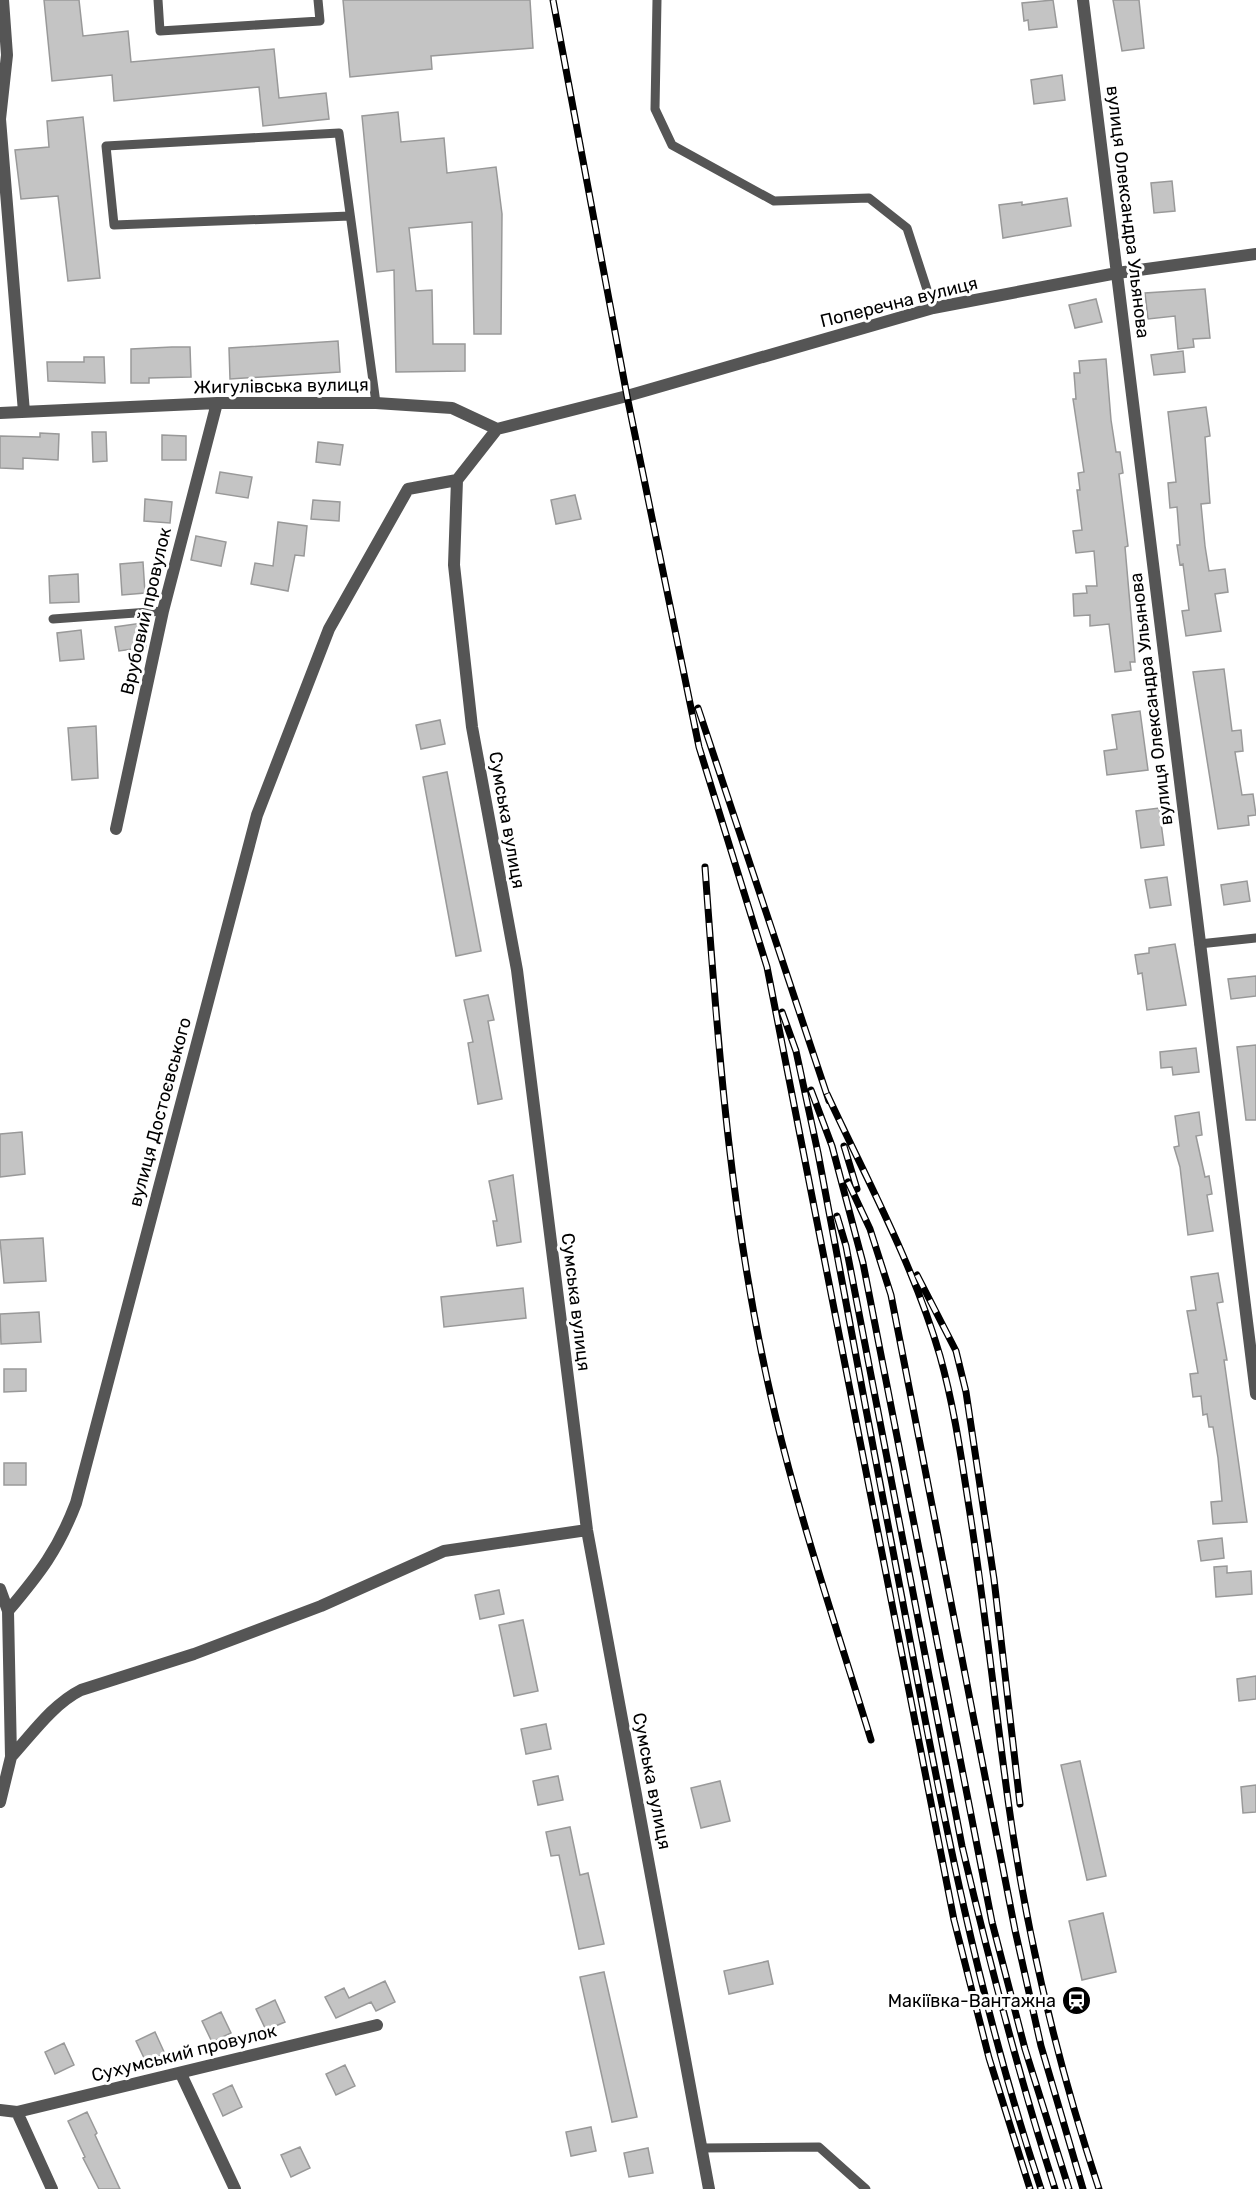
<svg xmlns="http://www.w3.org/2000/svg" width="1256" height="2189" font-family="Rubik,sans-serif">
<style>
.building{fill:#c4c4c4;stroke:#999;stroke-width:1.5}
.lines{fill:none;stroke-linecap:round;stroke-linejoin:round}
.lane{stroke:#555;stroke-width:9}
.street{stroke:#555;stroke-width:12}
.rail-casing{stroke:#000;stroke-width:7}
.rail{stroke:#fff;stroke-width:4.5;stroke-dasharray:14;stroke-linecap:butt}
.labels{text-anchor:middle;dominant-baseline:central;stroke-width:6;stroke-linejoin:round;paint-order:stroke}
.street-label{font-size:18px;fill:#000;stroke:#fff}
.poi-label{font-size:18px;fill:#000;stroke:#fff;text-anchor:end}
</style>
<rect width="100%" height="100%" fill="#fff"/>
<path class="building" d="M 44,0 L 79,0 L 83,36 L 128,31 L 131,62 L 274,49 L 279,98 L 326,93 L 329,119 L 263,126 L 259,87 L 114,101 L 112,75 L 52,81 Z
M 343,0 L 530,0 L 533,48 L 431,56 L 432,69 L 350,77 Z
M 1053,0 L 1057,27 L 1029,30 L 1028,20 L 1024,21 L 1022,3 Z
M 1113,0 L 1139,0 L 1144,48 L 1122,51 Z
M 1062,75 L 1065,100 L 1034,104 L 1031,80 Z
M 398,112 L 401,142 L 444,138 L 447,173 L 496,167 L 502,214 L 501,334 L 474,334 L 472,222 L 409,228 L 416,291 L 432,290 L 433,344 L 465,344 L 465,371 L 396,372 L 394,270 L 377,272 L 362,116 Z
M 83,117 L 100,278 L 68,281 L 58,196 L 21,199 L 15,150 L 49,147 L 47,121 Z
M 1172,181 L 1175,211 L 1154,213 L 1151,183 Z
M 1067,198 L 1071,226 L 1003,238 L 999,205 L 1022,202 L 1022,205 Z
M 1205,289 L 1210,338 L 1193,339 L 1194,347 L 1178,349 L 1175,316 L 1148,319 L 1145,293 Z
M 1096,299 L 1102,322 L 1075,328 L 1069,305 Z
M 338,341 L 340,372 L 230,379 L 229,348 Z
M 172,347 L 190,347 L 191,377 L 149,378 L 149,383 L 131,383 L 131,349 Z
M 1183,351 L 1185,372 L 1154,375 L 1151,355 Z
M 84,357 L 104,357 L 105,383 L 48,381 L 47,362 L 84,362 Z
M 1106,359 L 1111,420 L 1116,452 L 1120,452 L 1123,473 L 1119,474 L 1128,546 L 1125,547 L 1135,662 L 1130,662 L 1131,670 L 1115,672 L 1109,624 L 1090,626 L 1090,615 L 1074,616 L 1073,594 L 1087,593 L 1086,586 L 1097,586 L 1094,551 L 1076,553 L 1073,531 L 1082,530 L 1077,490 L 1080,490 L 1078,473 L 1084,472 L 1073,399 L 1076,399 L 1074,373 L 1080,373 L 1079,361 Z
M 1206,407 L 1210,436 L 1205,437 L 1210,503 L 1201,504 L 1205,546 L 1209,571 L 1225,569 L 1228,592 L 1215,594 L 1221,631 L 1186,636 L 1182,611 L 1189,610 L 1183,564 L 1180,565 L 1177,545 L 1180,545 L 1177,507 L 1170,508 L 1168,483 L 1176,482 L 1168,412 Z
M 92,432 L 106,432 L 107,461 L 93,462 Z
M 40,433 L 59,434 L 58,460 L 23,458 L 23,469 L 0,468 L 0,436 L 40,437 Z
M 162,435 L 186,436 L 186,460 L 162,460 Z
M 318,442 L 343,445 L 340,465 L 316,462 Z
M 220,472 L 252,477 L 248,498 L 216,493 Z
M 575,495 L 581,519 L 556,524 L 551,500 Z
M 145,499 L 172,502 L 170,523 L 144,521 Z
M 313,500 L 340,502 L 339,521 L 311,519 Z
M 278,522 L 307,526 L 304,556 L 295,555 L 288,591 L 251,584 L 255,563 L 273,566 Z
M 196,536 L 226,542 L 221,566 L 191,560 Z
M 143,562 L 145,593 L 122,595 L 120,564 Z
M 78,574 L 79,602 L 50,603 L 49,576 Z
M 142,623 L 146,647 L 119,651 L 115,627 Z
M 81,630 L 84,659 L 60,661 L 57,633 Z
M 1224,669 L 1232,731 L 1241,730 L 1243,751 L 1235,752 L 1242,795 L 1253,794 L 1256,815 L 1248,816 L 1249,825 L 1218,829 L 1193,672 Z
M 1140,711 L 1148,770 L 1107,775 L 1104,751 L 1117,749 L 1112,715 Z
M 440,720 L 445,744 L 421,749 L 416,725 Z
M 96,726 L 98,778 L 72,780 L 68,728 Z
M 447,772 L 481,951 L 456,956 L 423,777 Z
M 1159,808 L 1164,845 L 1141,848 L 1136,811 Z
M 1167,877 L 1171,905 L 1150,908 L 1145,880 Z
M 1247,881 L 1250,901 L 1224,905 L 1221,885 Z
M 1175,944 L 1186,1005 L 1147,1010 L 1142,973 L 1138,974 L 1135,955 L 1149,953 L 1149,948 Z
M 1256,976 L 1256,996 L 1231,999 L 1228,979 Z
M 488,995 L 494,1020 L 488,1021 L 502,1099 L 478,1104 L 468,1043 L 473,1042 L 464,1000 Z
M 1256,1045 L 1256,1120 L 1246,1120 L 1237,1047 Z
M 1196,1048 L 1199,1072 L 1173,1075 L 1172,1067 L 1161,1068 L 1160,1052 Z
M 1199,1112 L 1202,1135 L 1196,1136 L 1205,1177 L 1209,1176 L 1212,1194 L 1207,1195 L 1213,1231 L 1188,1235 L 1180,1167 L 1174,1147 L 1179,1146 L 1175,1116 Z
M 22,1132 L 25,1174 L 0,1177 L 0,1134 Z
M 513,1175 L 521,1242 L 497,1246 L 493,1221 L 497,1221 L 489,1181 Z
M 43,1238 L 46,1281 L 4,1283 L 0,1240 Z
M 1218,1273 L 1223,1302 L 1217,1303 L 1227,1360 L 1224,1360 L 1247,1522 L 1213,1524 L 1211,1502 L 1222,1501 L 1218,1458 L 1213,1427 L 1209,1427 L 1207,1414 L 1203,1415 L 1201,1396 L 1193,1397 L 1190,1374 L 1198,1373 L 1187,1311 L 1196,1310 L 1191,1277 Z
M 523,1288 L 526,1318 L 444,1327 L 441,1297 Z
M 39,1312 L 41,1342 L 1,1344 L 0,1314 Z
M 4,1369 L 26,1369 L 26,1391 L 4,1392 Z
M 4,1463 L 26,1463 L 26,1485 L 4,1485 Z
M 1222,1538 L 1224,1558 L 1201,1561 L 1198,1541 Z
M 1227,1566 L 1227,1573 L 1251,1571 L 1252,1594 L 1216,1597 L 1214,1567 Z
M 499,1590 L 504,1614 L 480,1619 L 475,1595 Z
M 523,1620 L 538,1691 L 514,1696 L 499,1625 Z
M 1256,1676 L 1256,1699 L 1239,1701 L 1237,1679 Z
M 546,1724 L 551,1749 L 526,1754 L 521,1729 Z
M 1080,1761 L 1106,1876 L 1087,1880 L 1061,1765 Z
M 558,1776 L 563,1800 L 538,1805 L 533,1781 Z
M 720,1781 L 730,1821 L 701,1828 L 691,1788 Z
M 1256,1785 L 1256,1812 L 1243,1813 L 1241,1787 Z
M 570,1827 L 580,1875 L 588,1873 L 604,1944 L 579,1949 L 559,1855 L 551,1856 L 546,1832 Z
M 1103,1913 L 1116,1972 L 1082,1980 L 1069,1921 Z
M 768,1961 L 773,1984 L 729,1994 L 724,1971 Z
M 604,1972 L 637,2117 L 612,2122 L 580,1977 Z
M 385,1981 L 395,2002 L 376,2011 L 371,2002 L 336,2018 L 325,1997 L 344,1988 L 349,1998 Z
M 275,2000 L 285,2022 L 266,2030 L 256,2009 Z
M 221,2012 L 231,2033 L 212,2042 L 202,2021 Z
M 155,2032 L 165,2054 L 146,2062 L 136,2041 Z
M 64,2043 L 74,2065 L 55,2074 L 45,2052 Z
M 345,2065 L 355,2086 L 336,2095 L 326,2074 Z
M 232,2085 L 242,2107 L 223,2116 L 213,2094 Z
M 87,2112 L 97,2133 L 95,2135 L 120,2189 L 99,2189 L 83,2158 L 85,2157 L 68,2121 Z
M 591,2127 L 596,2151 L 571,2156 L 566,2132 Z
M 300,2147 L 310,2168 L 291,2177 L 281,2155 Z
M 648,2148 L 653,2173 L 629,2177 L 624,2153 Z"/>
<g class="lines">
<path class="lane" d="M 158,0 L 160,31 L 320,21 L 318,0
M 657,0 L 655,109 L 672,145 L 774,201 L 869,198 L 907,228 L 933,308
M 350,216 L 114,225 L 106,146 L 339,133 L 376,403
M 53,619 L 163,611
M 1199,944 L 1256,938
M 702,2148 L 819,2147 L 866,2189"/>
<path class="street" d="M 3,0 L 7,55 L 0,119 L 24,412
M 1083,0 L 1256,1394
M 0,413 L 217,403 L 376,403 L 452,408 L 497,429 L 627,396 L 933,308 L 1117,273 L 1256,254
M 497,429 L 457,480 L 454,565 L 472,727 L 517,970 L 587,1530 L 709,2189
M 116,829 L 163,611 L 217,403
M 0,1589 L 8,1611
M 11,1757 C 32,1734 53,1704 81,1690 L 194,1654 L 321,1606 L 444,1551 L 587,1530
M 0,1802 L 11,1757 L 8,1611 C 40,1573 58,1550 76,1503 L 257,815 L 329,629 L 408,489 L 457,480
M 181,2074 L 235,2189
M 0,2110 L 17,2112 L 377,2025
M 17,2112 L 52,2189"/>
<defs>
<path id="rail" d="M 553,0 L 627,396 L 699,747 L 767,967 L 954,1920 L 989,2058 L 1030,2189
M 698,708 L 829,1101
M 705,867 C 718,1051 732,1234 775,1414 C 801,1524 838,1632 871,1740
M 782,1012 L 796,1051 L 818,1153 C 847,1308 876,1464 906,1619 C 942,1812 979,2003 1041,2189
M 811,1090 L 832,1146 L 863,1263 L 992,1922 L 1025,2049 L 1069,2189
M 827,1094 C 867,1180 914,1266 940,1356 C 954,1406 961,1456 969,1507 C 985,1607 995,1707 1009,1807 C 1027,1937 1058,2065 1099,2189
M 844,1146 L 857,1189
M 848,1182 L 870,1229 L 891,1295 L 1015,1930 L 1041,2046 L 1083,2189
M 837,1216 L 846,1246 L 962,1846 C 989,1961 1019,2076 1055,2189
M 917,1275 L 956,1351 L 966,1392 L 994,1579 L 1020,1804"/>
</defs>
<use href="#rail" class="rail-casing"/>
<use href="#rail" class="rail"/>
</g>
<defs>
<symbol id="station-disc" viewBox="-11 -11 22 22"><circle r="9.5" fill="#000" stroke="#fff"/><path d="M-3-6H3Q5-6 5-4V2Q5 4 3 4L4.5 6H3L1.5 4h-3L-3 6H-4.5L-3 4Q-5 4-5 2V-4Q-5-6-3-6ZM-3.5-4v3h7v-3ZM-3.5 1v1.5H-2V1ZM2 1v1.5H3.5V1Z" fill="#fff"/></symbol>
</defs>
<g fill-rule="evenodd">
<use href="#station-disc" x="1060" y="1984" width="33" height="33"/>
</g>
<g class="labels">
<g class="street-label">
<text transform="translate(1128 212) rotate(83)">вулиця Олександра Ульянова</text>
<text transform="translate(899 302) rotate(-14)">Поперечна вулиця</text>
<text transform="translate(281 386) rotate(-1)">Жигулівська вулиця</text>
<text transform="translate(146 611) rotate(-77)">Врубовий провулок</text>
<text transform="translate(1151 699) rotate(-97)">вулиця Олександра Ульянова</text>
<text transform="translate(507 820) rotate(80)">Сумська вулиця</text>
<text transform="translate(160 1112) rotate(-75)">вулиця Достоєвського</text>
<text transform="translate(576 1302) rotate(83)">Сумська вулиця</text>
<text transform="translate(652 1781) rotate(79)">Сумська вулиця</text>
<text transform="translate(184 2053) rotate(-14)">Сухумський провулок</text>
</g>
<g class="poi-label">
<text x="1056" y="2001">Макіївка-Вантажна</text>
</g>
</g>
</svg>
